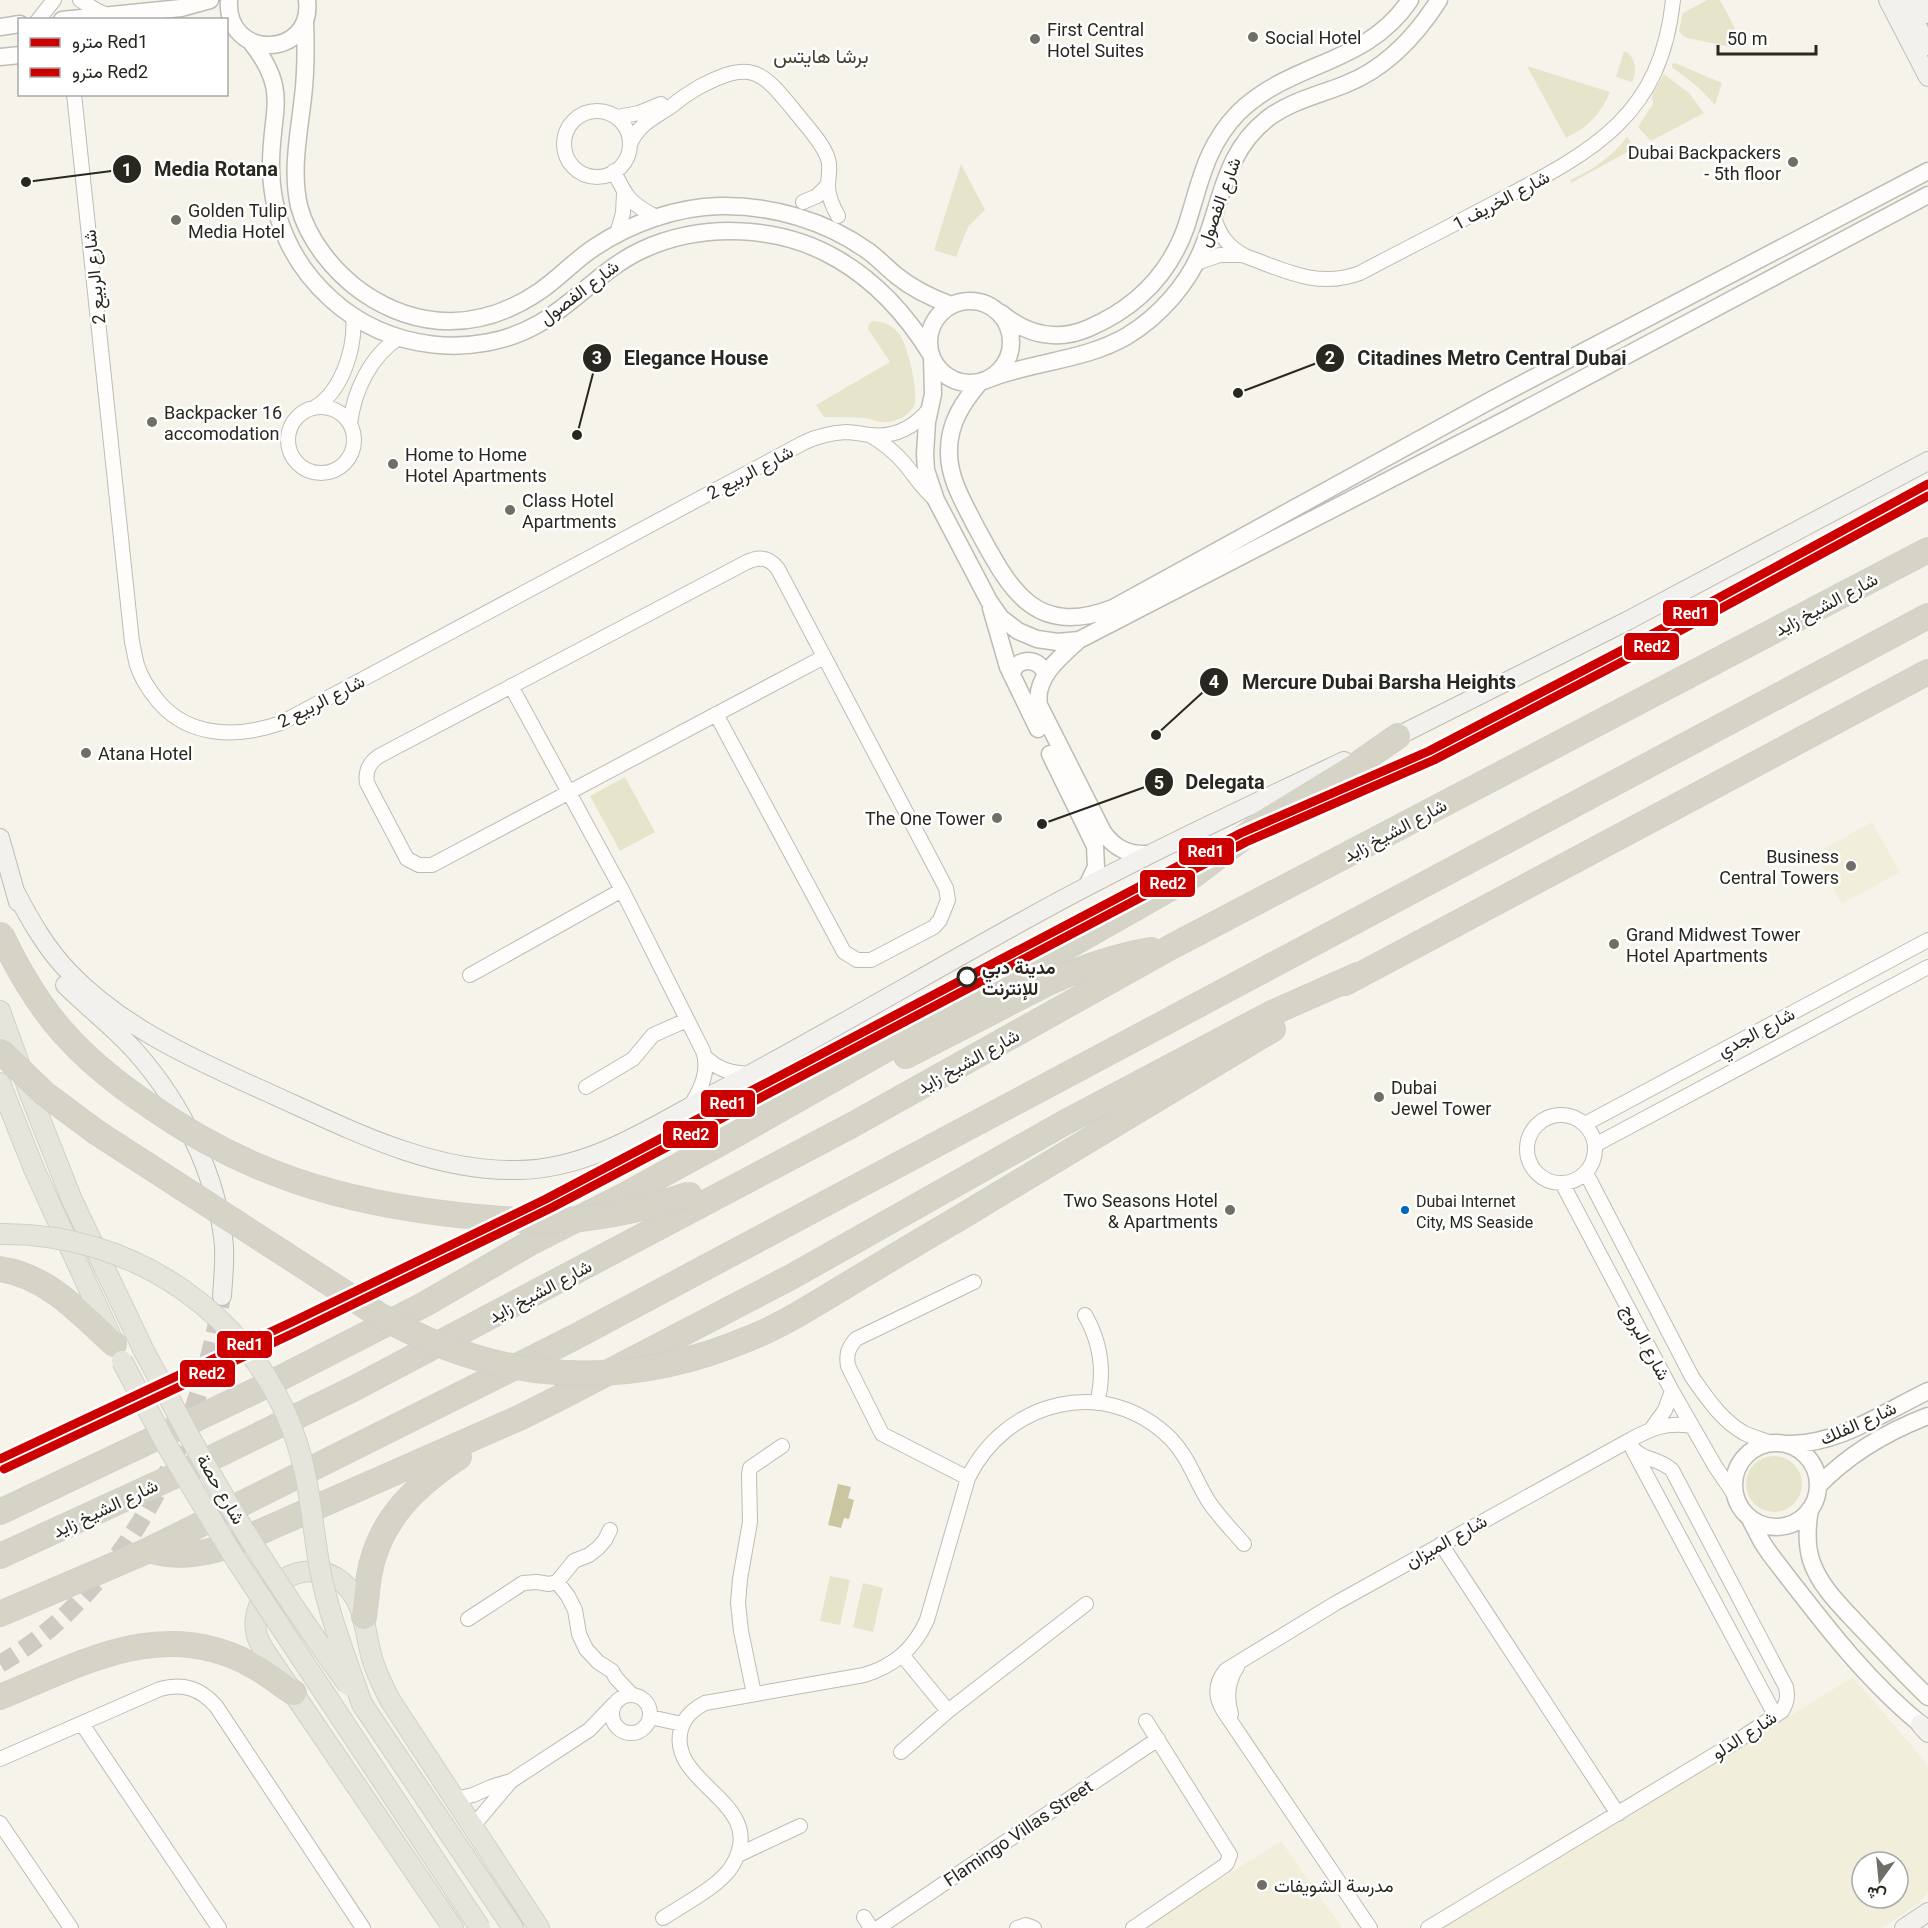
<svg xmlns="http://www.w3.org/2000/svg" width="1928" height="1928" font-family="Roboto,Vazirmatn,sans-serif">
<style>
.built{fill:#f1efdc;fill-rule:evenodd}
.green{fill:#e7e4cc}
.water{fill:#cac6a2}
.lines{fill:none;stroke-linecap:round;stroke-linejoin:round}
.secondary-tunnel{stroke:#cdcbc2;stroke-width:18;stroke-dasharray:18 9;stroke-linecap:butt}
.minor-casing{stroke:#bdbcb5;stroke-width:16}
.tertiary-casing{stroke:#bdbcb5;stroke-width:19}
.secondary-casing{stroke:#bdbcb5;stroke-width:20}
.primary-casing{stroke:#d1d0cb;stroke-width:22}
.motorway-casing{stroke:#d1d0cb;stroke-width:26}
.minor{stroke:#fefdfc;stroke-width:14}
.tertiary{stroke:#fefdfc;stroke-width:16}
.secondary{stroke:#f2f1ed;stroke-width:18}
.primary{stroke:#e6e5dc;stroke-width:20}
.motorway{stroke:#d6d4c7;stroke-width:24}
.primary-bridge-casing{stroke:#d1d0cb;stroke-width:22;stroke-linecap:butt}
.motorway-bridge-casing{stroke:#d1d0cb;stroke-width:26;stroke-linecap:butt}
.primary-bridge{stroke:#e6e5dc;stroke-width:20}
.motorway-bridge{stroke:#d6d4c7;stroke-width:24}
.metro-1-casing{stroke:#fff;stroke-width:14}
.metro-2-casing{stroke:#fff;stroke-width:14}
.metro-1{stroke:#c00;stroke-width:9}
.metro-2{stroke:#c00;stroke-width:9}
.poi-dot{fill:#706f67;stroke:#fff;stroke-width:2}
.stop-dot{fill:#fff;stroke:#282720;stroke-width:3}
.bus-dot{fill:#0065bd;stroke:#fff;stroke-width:2}
.labels{text-anchor:middle;dominant-baseline:central;stroke-width:5;stroke-linejoin:round;paint-order:stroke}
.bus-label{font-size:16px;fill:#282720;stroke:#fff;text-anchor:start}
.poi-label{font-size:18px;fill:#282720;stroke:#fff;text-anchor:start}
.street-label{font-size:18px;fill:#282720;stroke:#fff}
.stop-label{font-size:18px;font-weight:bold;fill:#282720;stroke:#fff;text-anchor:start}
.neighbourhood-label{font-size:20px;fill:#414032;stroke:#fff}
.leader{fill:none;stroke:#282720;stroke-width:2}
.callout-dot{fill:#282720;stroke:#fff;stroke-width:2}
.mark-label{font-size:18px;text-anchor:middle;font-weight:bold;fill:#fff}
.callout-label{font-size:20px;text-anchor:middle;font-weight:bold;fill:#282720;stroke:#fff;stroke-width:5;stroke-linejoin:round;paint-order:stroke}
.line-badge{stroke:#fff;stroke-width:2}
.badge-label{font-size:16px;text-anchor:middle;font-weight:bold;fill:#fff}
</style>
<rect width="100%" height="100%" fill="#f6f4ea"/>
<path class="built" d="M 1872,822 L 1900,872 L 1842,904 L 1814,854 Z
M 1853,1677 L 1928,1765 L 1928,1892 L 1918,1904 L 1881,1928 L 1444,1928 ZM 1862,1862 L 1898,1862 L 1898,1898 L 1862,1898 Z
M 1281,1841 L 1342,1928 L 1142,1928 Z"/>
<path class="green" d="M 1707,0 L 1720,0 L 1735,28 L 1731,47 L 1687,38 L 1683,36 L 1679,31 L 1683,13 Z
M 1624,51 L 1629,53 C 1636,63 1637,71 1632,82 L 1616,77 Z
M 1675,63 L 1722,83 L 1715,105 L 1699,88 L 1672,67 L 1672,64 Z
M 1527,66 L 1610,92 C 1601,114 1587,128 1566,138 Z
M 1664,74 L 1689,93 L 1704,113 L 1651,141 L 1638,127 L 1653,104 L 1652,94 Z
M 1627,137 L 1635,148 L 1571,183 L 1570,180 C 1591,171 1613,156 1627,137 Z
M 961,164 L 985,210 L 968,227 L 956,257 L 934,250 Z
M 872,321 C 883,321 894,326 900,335 C 908,346 919,393 914,406 C 911,412 902,419 896,420 C 883,425 877,420 865,418 C 851,417 838,417 824,417 L 816,405 L 890,362 L 868,329 L 869,324 Z
M 625,777 L 655,832 L 620,851 L 590,796 Z
M1746 1484a28 28 0 1 1 56 0a28 28 0 1 1-56 0Z
M 830,1576 L 850,1580 L 840,1625 L 820,1621 Z
M 863,1583 L 883,1588 L 873,1632 L 853,1627 Z"/>
<path class="water" d="M 838,1484 L 851,1487 L 848,1498 L 854,1500 L 849,1519 L 844,1518 L 841,1528 L 828,1525 Z"/>
<g class="lines">
<path class="secondary-tunnel" d="M 0,1664 C 18,1653 36,1641 52,1627 C 148,1543 201,1420 222,1296"/>
<defs>
<path id="minor" d="M 80,0 L 96,10 L 107,15
M 38,20 L 54,0
M 74,94 L 132,642 C 134,650 135,658 137,665 C 141,678 149,690 158,701 C 189,738 238,738 281,723 L 805,442 C 818,436 831,433 846,432 C 854,432 861,434 869,435 C 894,438 915,427 930,408
M564 144a33 33 0 1 1 66 0a33 33 0 1 1-66 0Z
M 617,117 L 639,113 L 661,104
M 630,144 C 639,123 656,117 673,105 C 681,98 689,93 699,87 C 753,59 761,70 797,114 C 807,127 823,143 828,159 C 831,168 828,176 828,186 C 828,196 833,207 838,216
M 614,171 C 626,198 631,204 658,218
M 803,202 L 817,196 L 828,185
M 1214,217 C 1219,235 1228,247 1245,256 C 1284,270 1318,289 1360,273 C 1407,248 1455,224 1502,199 C 1595,150 1661,115 1673,0
M 617,234 L 623,213 L 624,193
M 1196,263 L 1220,255 L 1241,255
M288 440a33 33 0 1 1 66 0a33 33 0 1 1-66 0Z
M 314,408 C 342,392 356,347 353,316
M 350,424 C 354,391 370,356 400,337
M 870,435 C 883,443 894,451 904,463 C 915,476 922,489 936,500
M 511,686 L 622,890 L 703,1051 C 710,1070 701,1090 690,1106
M 716,714 L 844,952 L 857,960 L 871,960 L 934,927 L 940,920 L 948,900 L 946,888 L 778,569 C 769,557 758,556 745,563 L 379,756 C 369,763 365,771 367,783 L 407,859 L 419,865 L 432,865 L 824,657
M 470,975 L 622,890
M 706,1058 C 719,1070 733,1075 751,1073
M 586,1087 L 633,1059 L 653,1035 L 687,1020
M1527 1149a34 34 0 1 1 68 0a34 34 0 1 1-68 0Z
M 1585,1124 L 1928,940
M 1595,1145 L 1928,967
M 1586,1173 L 1692,1377 C 1707,1398 1721,1420 1744,1433 C 1753,1437 1763,1440 1771,1443
M 1562,1183 L 1672,1391 L 1715,1466 L 1736,1497
M 1085,1315 C 1101,1343 1105,1372 1097,1403
M 1652,1428 L 1665,1410 L 1672,1391
M 1633,1450 L 1775,1715
M 968,1478 L 882,1434 L 848,1366 C 846,1355 848,1348 856,1339 L 974,1282
M 1441,1544 L 1618,1814
M 557,1582 L 568,1596 L 575,1610 L 579,1634 L 586,1649 L 598,1662 L 612,1671 L 616,1678 L 632,1695
M 468,1619 L 523,1583 L 537,1582 L 549,1584 L 557,1582 L 574,1561 L 589,1555 L 598,1548 L 605,1540 L 610,1530
M 903,1656 L 948,1711
M 754,1694 L 741,1631 L 738,1603 L 740,1579 L 750,1522 L 749,1474 L 750,1468 L 782,1446
M612 1714a19 19 0 1 1 38 0a19 19 0 1 1-38 0Z
M 1231,1714 C 1226,1697 1227,1682 1237,1667
M 650,1717 L 682,1724
M 82,1724 L 219,1928
M 901,1752 L 948,1711 L 1086,1604
M 0,1759 L 160,1689 C 183,1683 200,1688 216,1706 L 363,1928
M 455,1799 L 473,1795 L 491,1787 L 511,1781 L 589,1730 L 614,1704
M 0,1823 L 71,1928
M 473,1826 L 511,1781
M 738,1855 L 800,1826
M 864,1917 L 871,1928
M 663,1918 C 683,1905 721,1885 732,1866 C 771,1802 666,1785 681,1729 C 685,1716 694,1709 705,1703 L 864,1675 C 894,1666 914,1649 927,1620 L 968,1478 C 1006,1400 1106,1374 1171,1439 C 1189,1458 1195,1480 1209,1502 C 1219,1517 1232,1530 1244,1544
M 878,1928 L 1158,1739
M 1017,1928 L 1026,1925 L 1034,1928
M 1133,1928 L 1224,1866 L 1227,1863 L 1230,1855 L 1146,1721
M 1370,1928 L 1223,1710 C 1215,1696 1215,1683 1226,1670 L 1336,1603 L 1628,1441 C 1652,1428 1665,1422 1692,1426
M 1428,1928 L 1734,1743 L 1782,1711 C 1787,1702 1788,1697 1786,1687 L 1672,1470 C 1655,1455 1640,1463 1628,1441"/>
<path id="tertiary" d="M 229,0 C 225,61 314,59 307,0
M 62,20 L 181,8 L 210,0
M 305,21 C 306,47 306,72 303,97 C 299,133 291,170 299,206 C 308,240 334,272 362,292 C 420,332 483,330 540,291 C 559,278 575,260 595,247 C 631,223 677,207 720,206 C 772,205 826,221 868,251 C 879,259 887,268 897,276 C 913,289 932,298 951,305
M 0,27 L 20,24
M 251,42 C 289,90 272,108 271,161 C 270,215 291,263 331,299 C 386,350 475,361 540,323 C 576,302 603,268 642,250 C 703,222 781,225 839,260 C 876,282 907,316 930,353
M 0,57 L 20,55
M929 342a41 41 0 1 1 82 0a41 41 0 1 1-82 0Z
M 1001,313 C 1027,335 1057,342 1089,328 C 1135,308 1169,275 1186,227 C 1200,184 1205,147 1238,113 C 1290,61 1366,66 1410,0
M 932,357 L 933,394 L 927,422 L 925,454 L 926,470 L 936,500 L 989,601 L 1001,618 L 1018,631 L 1037,639 L 1058,642 L 1079,640
M 989,379 C 1034,361 1084,361 1127,336 C 1160,316 1189,283 1203,247 C 1222,201 1224,153 1267,119 C 1290,101 1319,95 1346,84 C 1387,68 1416,36 1439,0
M 980,382 C 963,402 949,423 949,450 C 948,478 964,503 976,527 C 1009,587 1033,639 1113,608 L 1493,399 L 1928,171
M 991,608 L 1008,667 L 1038,729
M 1011,674 C 1018,656 1039,657 1046,675
M 1050,754 L 1095,846 L 1096,867 L 1087,886
M 1149,854 C 1129,855 1115,849 1103,832 L 1039,705 C 1034,678 1060,657 1079,640 L 1505,420 L 1928,195
M1734 1485a42 42 0 1 1 84 0a42 42 0 1 1-84 0Z
M 1788,1444 C 1838,1445 1884,1412 1928,1391
M 1818,1486 C 1849,1454 1886,1432 1928,1416
M 1810,1509 C 1807,1526 1806,1543 1811,1560 C 1820,1588 1844,1609 1863,1630 C 1885,1653 1906,1676 1928,1697
M 1749,1517 L 1762,1542 L 1770,1554 C 1818,1616 1866,1682 1928,1730"/>
<path id="secondary" d="M 1888,0 L 1928,77
M 1903,0 L 1928,46
M 1921,0 L 1928,14
M 1388,741 L 1627,621 L 1928,461
M 0,838 L 18,902
M 15,891 C 30,920 47,950 70,973 C 120,1025 187,1056 251,1085 C 336,1122 423,1172 518,1170 C 592,1169 652,1126 715,1093 C 819,1038 920,978 1023,921 C 1127,863 1236,812 1344,761
M 65,985 C 88,1008 114,1027 135,1051 C 181,1102 218,1177 224,1246 C 225,1263 223,1279 222,1296
M 1920,1724 L 1928,1733
M 1904,1928 L 1928,1912"/>
<path id="primary" d="M 0,1011 L 30,1094 L 72,1200 L 144,1351
M 0,1083 L 34,1169 L 112,1339
M 362,1704 L 513,1928
M 453,1928 L 266,1653 C 263,1648 259,1642 257,1636 C 245,1590 305,1552 342,1582 C 366,1602 364,1631 372,1658 C 376,1673 383,1686 390,1700 L 539,1928"/>
<path id="motorway" d="M 1345,983 L 1928,672
M 906,1056 L 1048,983 C 1081,968 1115,956 1151,950
M 956,1220 L 1273,1029
M 0,1269 C 48,1276 80,1313 114,1344
M 0,1512 L 261,1388 L 425,1304 L 530,1243 L 627,1194 L 733,1136 L 1194,875 L 1265,821 L 1355,766 L 1398,736
M 149,1550 C 176,1558 198,1555 226,1547 L 521,1417 L 561,1397 L 791,1277 L 1064,1123 L 1272,1013 L 1358,975
M 0,1556 L 183,1472 L 353,1389 L 854,1124 L 1171,947 L 1928,550
M 0,1614 L 149,1550 L 573,1338 L 1928,616
M 364,1617 C 366,1603 367,1589 369,1576 C 378,1521 415,1486 459,1457
M 0,1697 C 83,1663 163,1616 252,1665 C 267,1673 280,1684 294,1693"/>
</defs>
<use href="#minor" class="minor-casing"/>
<use href="#tertiary" class="tertiary-casing"/>
<use href="#secondary" class="secondary-casing"/>
<use href="#primary" class="primary-casing"/>
<use href="#motorway" class="motorway-casing"/>
<use href="#minor" class="minor"/>
<use href="#tertiary" class="tertiary"/>
<use href="#secondary" class="secondary"/>
<use href="#primary" class="primary"/>
<use href="#motorway" class="motorway"/>
<defs>
<path id="primary-bridge" d="M 0,1234 C 132,1232 254,1314 296,1440 C 311,1484 312,1529 321,1574 C 330,1619 347,1661 362,1704
M 144,1351 C 166,1391 186,1432 209,1471 C 251,1545 299,1616 348,1685
M 122,1361 L 166,1444 L 231,1552 L 480,1928"/>
<path id="motorway-bridge" d="M 1,934 C 17,968 36,1001 61,1030 C 87,1060 117,1084 150,1106 C 247,1174 341,1202 458,1215 C 499,1219 539,1223 580,1219 C 618,1215 654,1206 690,1194
M 0,1051 L 45,1094 L 96,1132 L 379,1315 C 498,1384 623,1392 750,1338 C 783,1325 812,1306 842,1288 C 880,1265 918,1242 956,1220"/>
</defs>
<use href="#primary-bridge" class="primary-bridge-casing"/>
<use href="#motorway-bridge" class="motorway-bridge-casing"/>
<use href="#primary-bridge" class="primary-bridge"/>
<use href="#motorway-bridge" class="motorway-bridge"/>
<defs>
<path id="metro-1" d="M 0,1459 L 292,1322 L 546,1199 L 1241,833 L 1429,751 L 1632,645 L 1928,484"/>
<path id="metro-2" d="M 4,1469 L 296,1332 L 551,1208 L 1246,842 L 1434,760 L 1637,654 L 1928,496"/>
</defs>
<use href="#metro-1" class="metro-1-casing"/>
<use href="#metro-2" class="metro-2-casing"/>
<use href="#metro-1" class="metro-1"/>
<use href="#metro-2" class="metro-2"/>
</g>
<g class="poi-dot">
<circle cx="1253" cy="37" r="6"/>
<circle cx="1035" cy="39" r="6"/>
<circle cx="1793" cy="162" r="6"/>
<circle cx="176" cy="220" r="6"/>
<circle cx="152" cy="422" r="6"/>
<circle cx="393" cy="464" r="6"/>
<circle cx="510" cy="510" r="6"/>
<circle cx="86" cy="753" r="6"/>
<circle cx="997" cy="818" r="6"/>
<circle cx="1851" cy="866" r="6"/>
<circle cx="1614" cy="944" r="6"/>
<circle cx="1379" cy="1097" r="6"/>
<circle cx="1230" cy="1210" r="6"/>
<circle cx="1262" cy="1885" r="6"/>
</g>
<circle class="stop-dot" cx="967" cy="977" r="9"/>
<circle class="bus-dot" cx="1405" cy="1210" r="5"/>
<g class="labels">
<g class="bus-label">
<text x="1416" y="1201">Dubai Internet<tspan x="1416" dy="21">City, MS Seaside</tspan></text>
</g>
<g class="poi-label">
<text x="1047" y="29">First Central<tspan x="1047" dy="21">Hotel Suites</tspan></text>
<text x="1265" y="37">Social Hotel</text>
<text x="1781" y="152" text-anchor="end">Dubai Backpackers<tspan x="1781" dy="21">- 5th floor</tspan></text>
<text x="188" y="210">Golden Tulip<tspan x="188" dy="21">Media Hotel</tspan></text>
<text x="164" y="412">Backpacker 16<tspan x="164" dy="21">accomodation</tspan></text>
<text x="405" y="454">Home to Home<tspan x="405" dy="21">Hotel Apartments</tspan></text>
<text x="522" y="500">Class Hotel<tspan x="522" dy="21">Apartments</tspan></text>
<text x="98" y="753">Atana Hotel</text>
<text x="985" y="818" text-anchor="end">The One Tower</text>
<text x="1839" y="856" text-anchor="end">Business<tspan x="1839" dy="21">Central Towers</tspan></text>
<text x="1626" y="934">Grand Midwest Tower<tspan x="1626" dy="21">Hotel Apartments</tspan></text>
<text x="1391" y="1087">Dubai<tspan x="1391" dy="21">Jewel Tower</tspan></text>
<text x="1218" y="1200" text-anchor="end">Two Seasons Hotel<tspan x="1218" dy="21">&amp; Apartments</tspan></text>
<text x="1274" y="1885">مدرسة الشويفات</text>
</g>
<g class="street-label">
<text transform="translate(1501 200) rotate(-28)">شارع الخريف 1</text>
<text transform="translate(1219 202) rotate(-70)">شارع الفصول</text>
<text transform="translate(94 277) rotate(-96)">شارع الربيع 2</text>
<text transform="translate(579 292) rotate(-37)">شارع الفصول</text>
<text transform="translate(750 472) rotate(-28)">شارع الربيع 2</text>
<text transform="translate(1826 604) rotate(-28)">شارع الشيخ زايد</text>
<text transform="translate(321 701) rotate(-27)">شارع الربيع 2</text>
<text transform="translate(1395 830) rotate(-28)">شارع الشيخ زايد</text>
<text transform="translate(1756 1032) rotate(-28)">شارع الجدي</text>
<text transform="translate(968 1061) rotate(-29)">شارع الشيخ زايد</text>
<text transform="translate(540 1291) rotate(-28)">شارع الشيخ زايد</text>
<text transform="translate(1646 1342) rotate(62)">شارع البروج</text>
<text transform="translate(1858 1423) rotate(-24)">شارع الفلك</text>
<text transform="translate(221 1489) rotate(60)">شارع حصة</text>
<text transform="translate(105 1508) rotate(-25)">شارع الشيخ زايد</text>
<text transform="translate(1446 1541) rotate(-29)">شارع الميزان</text>
<text transform="translate(1744 1735) rotate(-33)">شارع الدلو</text>
<text transform="translate(1018 1833) rotate(-34)">Flamingo Villas Street</text>
</g>
<g class="stop-label">
<text x="982" y="967">مدينة دبي<tspan x="982" dy="21">للإنترنت</tspan></text>
</g>
<g class="neighbourhood-label">
<text x="821" y="56">برشا هايتس</text>
</g>
</g>
<path class="leader" d="M26 182L127 169M1238 393L1330 358M577 435L597 358M1156 735L1214 682M1042 824L1159 782"/>
<g class="callout-dot">
<circle cx="26" cy="182" r="6"/>
<circle cx="1238" cy="393" r="6"/>
<circle cx="577" cy="435" r="6"/>
<circle cx="1156" cy="735" r="6"/>
<circle cx="1042" cy="824" r="6"/>
<circle cx="127" cy="169" r="15"/>
<circle cx="1330" cy="358" r="15"/>
<circle cx="597" cy="358" r="15"/>
<circle cx="1214" cy="682" r="15"/>
<circle cx="1159" cy="782" r="15"/>
</g>
<g class="mark-label">
<text x="127" y="176">1</text>
<text x="1330" y="364">2</text>
<text x="597" y="364">3</text>
<text x="1214" y="688">4</text>
<text x="1159" y="789">5</text>
</g>
<g class="callout-label">
<text x="216" y="176">Media Rotana</text>
<text x="1492" y="365">Citadines Metro Central Dubai</text>
<text x="696" y="365">Elegance House</text>
<text x="1379" y="689">Mercure Dubai Barsha Heights</text>
<text x="1225" y="789">Delegata</text>
</g>
<g class="line-badge">
<rect x="1662" y="599" width="57" height="28" rx="6" fill="#c00"/>
<rect x="1623" y="632" width="57" height="29" rx="6" fill="#c00"/>
<rect x="1178" y="837" width="57" height="29" rx="6" fill="#c00"/>
<rect x="1139" y="869" width="57" height="29" rx="6" fill="#c00"/>
<rect x="700" y="1089" width="56" height="29" rx="6" fill="#c00"/>
<rect x="662" y="1120" width="57" height="29" rx="6" fill="#c00"/>
<rect x="216" y="1330" width="57" height="29" rx="6" fill="#c00"/>
<rect x="179" y="1359" width="57" height="29" rx="6" fill="#c00"/>
</g>
<g class="badge-label">
<text x="1691" y="619">Red1</text>
<text x="1652" y="652">Red2</text>
<text x="1206" y="857">Red1</text>
<text x="1168" y="889">Red2</text>
<text x="728" y="1109">Red1</text>
<text x="691" y="1140">Red2</text>
<text x="245" y="1350">Red1</text>
<text x="207" y="1379">Red2</text>
</g>
<rect x="18" y="18" width="210" height="78" fill="#ffffff" stroke="#a9a9a6" stroke-width="1.5"/>
<rect x="30" y="38" width="30" height="9" fill="#cc0000" stroke="#a9a9a6" stroke-width="1.5"/>
<text x="72" y="48" font-size="18" fill="#282720">مترو Red1</text>
<rect x="30" y="68" width="30" height="9" fill="#cc0000" stroke="#a9a9a6" stroke-width="1.5"/>
<text x="72" y="78" font-size="18" fill="#282720">مترو Red2</text>
<g transform="translate(1880 1880) rotate(195)"><circle r="28" fill="#ffffff" stroke="#a9a9a6" stroke-width="1.5"/>
<path d="M0-4.5L10 22L0 15L-10 22Z" fill="#706f67"/>
<text y="-9" font-size="16" font-weight="bold" text-anchor="middle" fill="#282720">ش</text>
</g>
<path d="M1718 45v9h98v-9" fill="none" stroke="#282720" stroke-width="3"/>
<text x="1727" y="45" font-size="18" fill="#282720" stroke="#ffffff" stroke-width="4.5" paint-order="stroke">50 m</text>
</svg>
